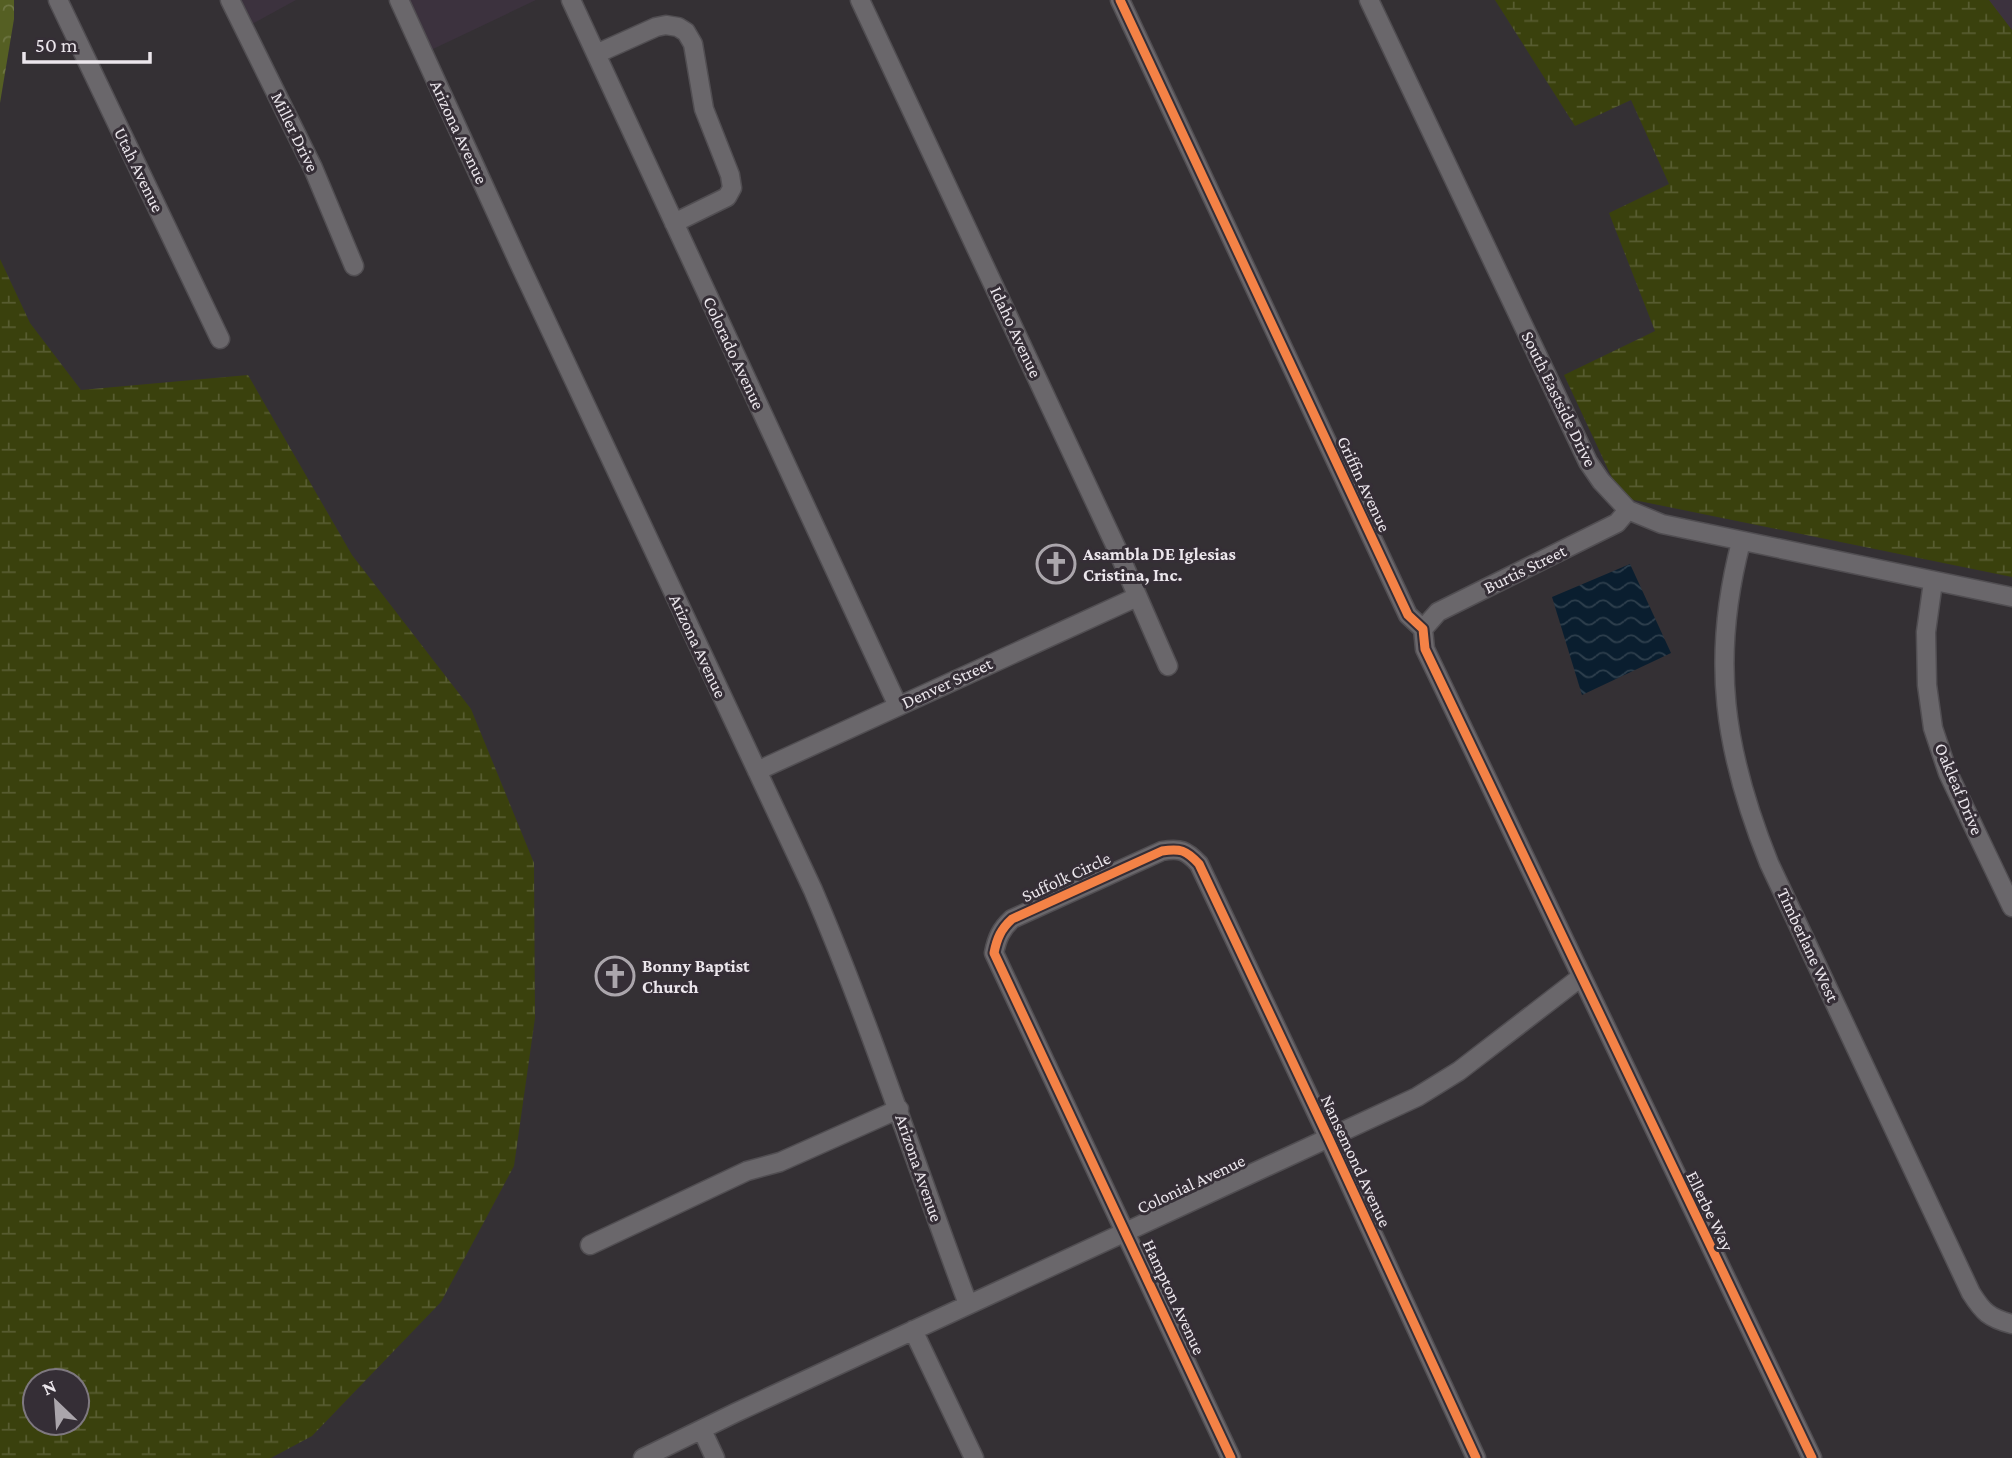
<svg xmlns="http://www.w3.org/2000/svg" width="2012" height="1458" font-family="'Crimson Pro',serif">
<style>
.built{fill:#3c323e}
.forest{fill:url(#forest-crowns)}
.wetland{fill:url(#wetland-marsh);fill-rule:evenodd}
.water{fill:url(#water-waves)}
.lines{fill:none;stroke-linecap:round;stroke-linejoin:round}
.minor-casing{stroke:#514e52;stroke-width:21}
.minor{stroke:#6a676b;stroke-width:18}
.cycleway-casing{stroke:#352e36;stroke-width:13}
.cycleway{stroke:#f48246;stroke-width:9}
.labels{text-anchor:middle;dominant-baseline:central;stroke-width:6;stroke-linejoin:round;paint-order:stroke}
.street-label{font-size:18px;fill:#ebe6ec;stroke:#352e36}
.poi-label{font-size:18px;font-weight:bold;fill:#ebe6ec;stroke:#352e36;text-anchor:start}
</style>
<defs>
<pattern id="forest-crowns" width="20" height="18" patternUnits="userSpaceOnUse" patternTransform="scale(1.75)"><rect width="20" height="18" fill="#555f23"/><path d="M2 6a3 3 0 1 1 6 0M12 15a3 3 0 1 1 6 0" fill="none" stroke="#6e7643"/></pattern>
<pattern id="wetland-marsh" width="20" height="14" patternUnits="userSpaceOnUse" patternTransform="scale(1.75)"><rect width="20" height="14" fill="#3a410d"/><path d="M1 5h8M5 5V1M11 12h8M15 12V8" fill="none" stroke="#575c30"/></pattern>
<pattern id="water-waves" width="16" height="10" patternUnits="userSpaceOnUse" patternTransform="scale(1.75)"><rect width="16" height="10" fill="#0a1e2f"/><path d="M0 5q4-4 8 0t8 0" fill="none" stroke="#2e3f4d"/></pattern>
</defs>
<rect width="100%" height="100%" fill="#343034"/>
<path class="built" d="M 240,0 L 296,0 L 252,24 Z
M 409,0 L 536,0 L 431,50 Z
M 1989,0 L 2012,0 L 2012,30 L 1992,6 Z"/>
<path class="forest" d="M 0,0 L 14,0 L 14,19 L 0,103 Z"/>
<path class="wetland" d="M 1495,0 L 1989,0 L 2012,30 L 2012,577 L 1629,499 L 1614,482 L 1564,375 L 1655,331 L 1609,213 L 1669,184 L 1631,100 L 1575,126 Z
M 0,259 L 30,323 L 81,390 L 248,375 L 352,555 L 471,709 L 534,863 L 535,1018 L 514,1166 L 441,1302 L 312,1436 L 271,1458 L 0,1458 ZM 35,1381 L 77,1381 L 77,1423 L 35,1423 Z"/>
<path class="water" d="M 1630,564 L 1671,653 L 1582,695 L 1552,597 Z"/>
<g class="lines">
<defs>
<path id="minor" d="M 58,0 L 220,339
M 230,0 L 313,168 L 354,266
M 399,0 L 520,265 L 813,890 C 871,1026 916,1166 968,1304
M 571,0 L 898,706
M 860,0 L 1116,547 L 1168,666
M 1120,0 L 1408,615 L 1423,629 L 1425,649 L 1812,1458
M 1369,0 L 1588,462 L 1601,481 L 1628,510 L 1662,524 L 2012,597
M 596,54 L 656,27 L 666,25 L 678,27 L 686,32 L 693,44 L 704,109 L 730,175 L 732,188 L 727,197 L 674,223
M 1741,542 C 1710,660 1724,751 1769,863 L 1971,1293 C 1983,1312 1989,1318 2012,1324
M 1933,582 L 1926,632 L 1927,685 L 1933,728 L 1948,773 L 2012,907
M 1423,629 L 1438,612 L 1617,523 L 1628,510
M 757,771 L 1137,597
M 590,1245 L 747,1171 L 780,1162 L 899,1109
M 913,1330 L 974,1458
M 702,1430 L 715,1458
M 643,1458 L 737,1412 L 1417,1097 L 1459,1071 L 1581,977
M 1231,1458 L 994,953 C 997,938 1001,929 1012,919 L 1162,851 C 1180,848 1186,850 1199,864 L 1328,1137 L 1476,1458"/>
</defs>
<use href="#minor" class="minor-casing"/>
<use href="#minor" class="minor"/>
<defs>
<path id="cycleway" d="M 1120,0 L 1408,615 L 1423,629 L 1425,649 L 1812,1458
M 1231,1458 L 994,953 C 997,938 1001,929 1012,919 L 1162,851 C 1180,848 1186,850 1199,864 L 1328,1137 L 1476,1458"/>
</defs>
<use href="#cycleway" class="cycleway-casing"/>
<use href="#cycleway" class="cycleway"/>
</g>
<defs>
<symbol id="church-ring" viewBox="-11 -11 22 22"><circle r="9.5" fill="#352e36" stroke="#aba6ac" stroke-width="1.5"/><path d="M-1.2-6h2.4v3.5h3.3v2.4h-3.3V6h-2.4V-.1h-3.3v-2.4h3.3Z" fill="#aba6ac"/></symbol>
</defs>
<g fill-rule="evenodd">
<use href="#church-ring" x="1034" y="542" width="44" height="44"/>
<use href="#church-ring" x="593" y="954" width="44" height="44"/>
</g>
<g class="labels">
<g class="street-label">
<text transform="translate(295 132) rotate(64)">Miller Drive</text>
<text transform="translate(459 132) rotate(65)">Arizona Avenue</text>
<text transform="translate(139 170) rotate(64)">Utah Avenue</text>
<text transform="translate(1016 332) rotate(65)">Idaho Avenue</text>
<text transform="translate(734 353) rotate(65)">Colorado Avenue</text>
<text transform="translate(1559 399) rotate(64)">South Eastside Drive</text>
<text transform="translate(1364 484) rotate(65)">Griffin Avenue</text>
<text transform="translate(1525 569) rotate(-26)">Burtis Street</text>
<text transform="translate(698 646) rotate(65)">Arizona Avenue</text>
<text transform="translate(947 683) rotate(-25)">Denver Street</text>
<text transform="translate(1959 789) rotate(67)">Oakleaf Drive</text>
<text transform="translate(1066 877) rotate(-25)">Suffolk Circle</text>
<text transform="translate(1808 945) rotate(65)">Timberlane West</text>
<text transform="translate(1356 1161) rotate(65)">Nansemond Avenue</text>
<text transform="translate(919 1168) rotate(71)">Arizona Avenue</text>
<text transform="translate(1191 1184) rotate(-25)">Colonial Avenue</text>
<text transform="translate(1710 1211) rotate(64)">Ellerbe Way</text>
<text transform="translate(1174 1297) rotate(65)">Hampton Avenue</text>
</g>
<g class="poi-label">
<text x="1083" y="554">Asambla DE Iglesias<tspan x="1083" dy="21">Cristina, Inc.</tspan></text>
<text x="642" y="966">Bonny Baptist<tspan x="642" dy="21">Church</tspan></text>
</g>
</g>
<g transform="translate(56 1402) rotate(335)"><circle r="33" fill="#352e36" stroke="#7e787f" stroke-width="2"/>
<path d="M0-5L12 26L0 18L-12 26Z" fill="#aba6ac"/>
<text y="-10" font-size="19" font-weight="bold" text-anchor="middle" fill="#ebe6ec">N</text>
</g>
<path d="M24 52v10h126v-10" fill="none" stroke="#ebe6ec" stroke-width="3.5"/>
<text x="35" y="52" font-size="21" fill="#ebe6ec" stroke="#352e36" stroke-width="5" paint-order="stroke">50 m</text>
</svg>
